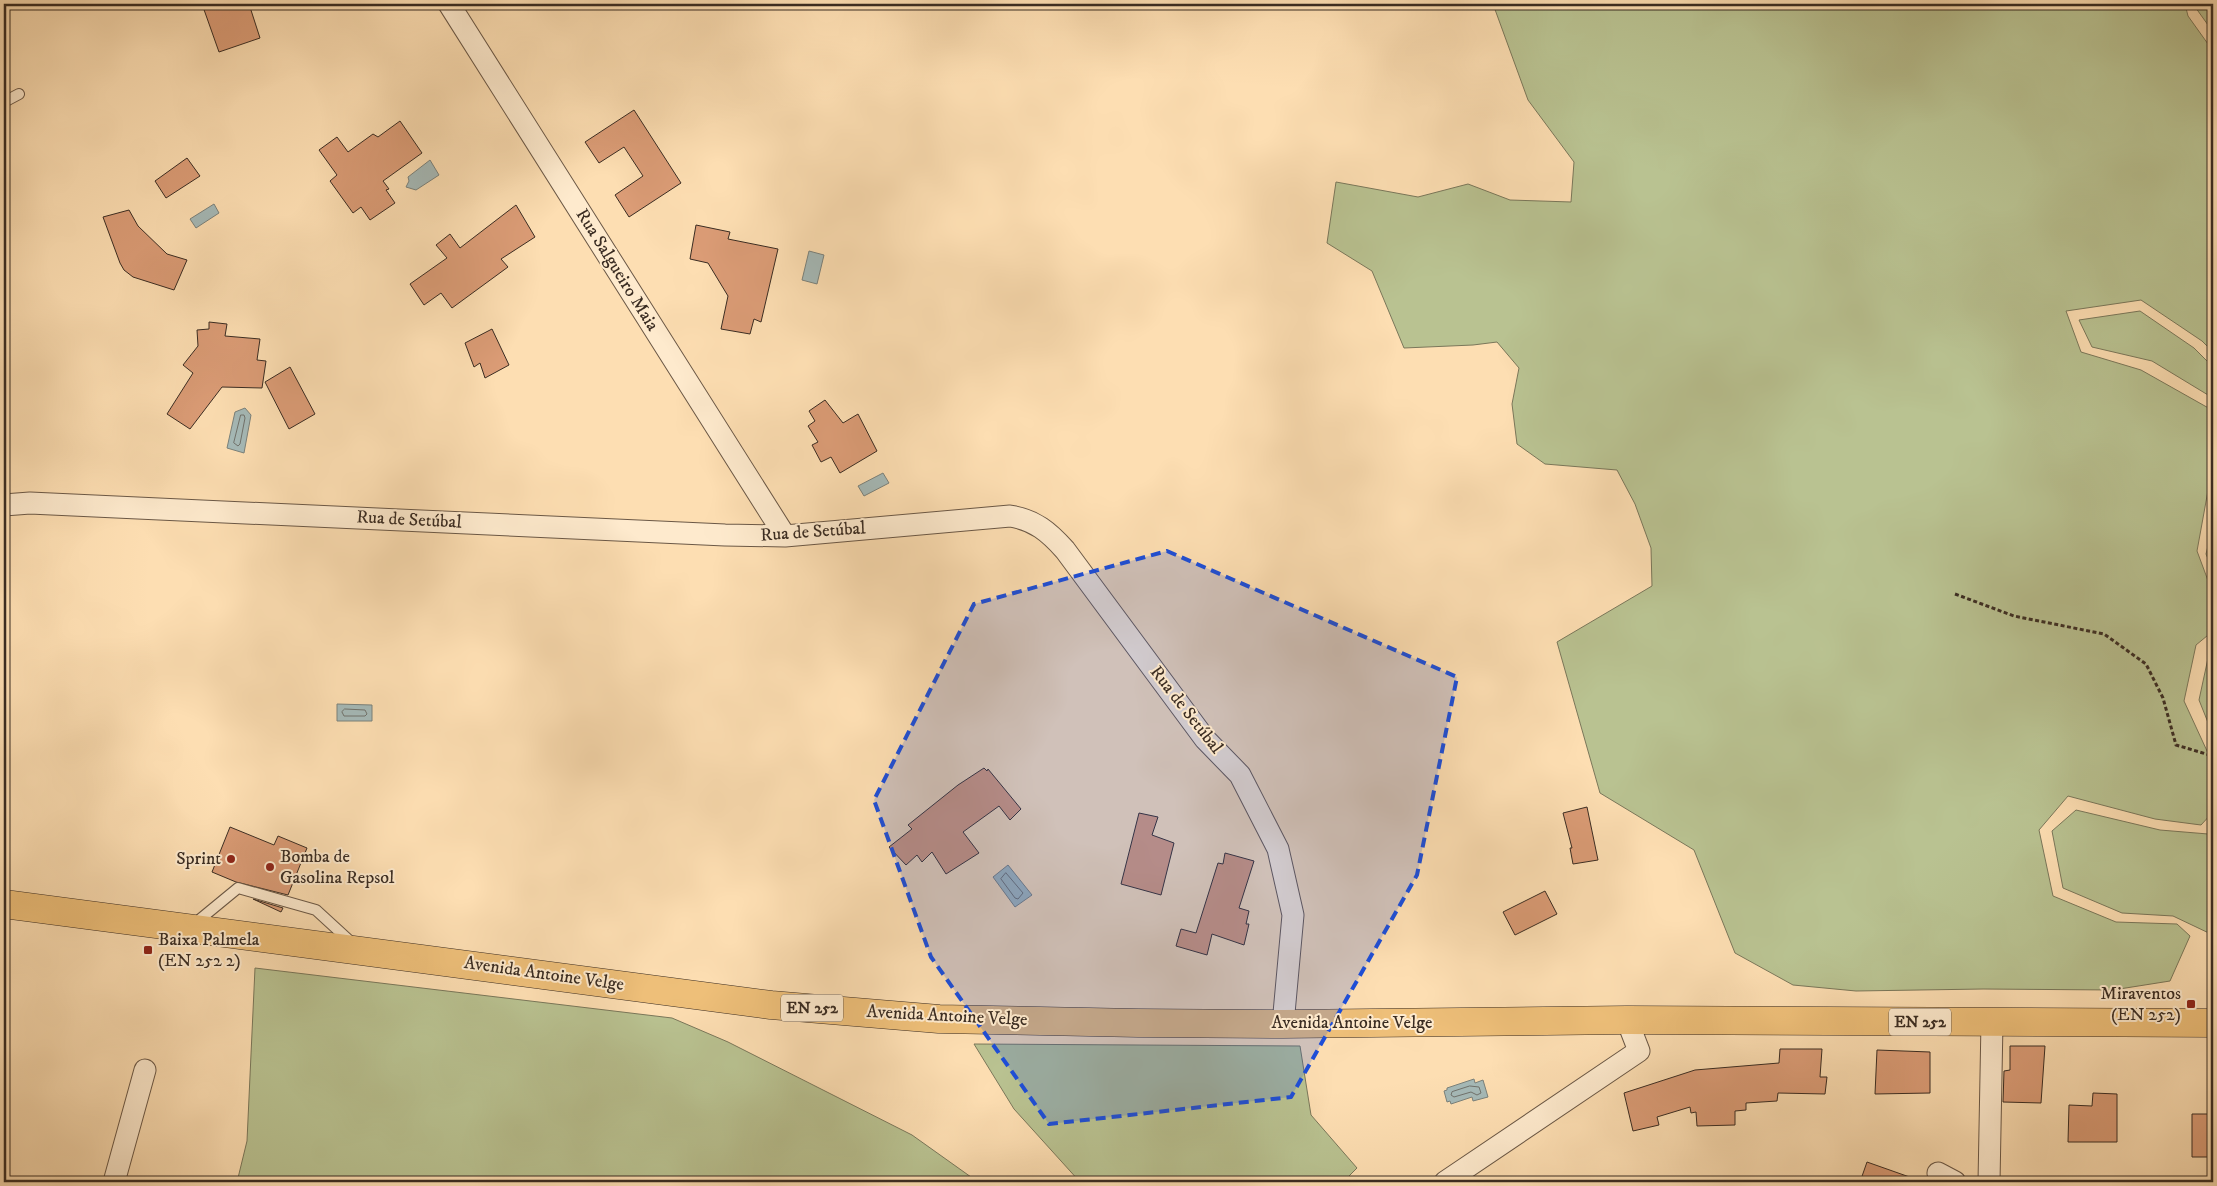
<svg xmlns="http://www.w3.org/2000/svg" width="2217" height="1186" font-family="'IM FELL DW Pica',serif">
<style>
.green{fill:#b9c291;stroke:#7a775a}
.water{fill:#a5b9b7;stroke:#7a817b}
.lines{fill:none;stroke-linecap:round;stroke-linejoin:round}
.shore{stroke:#70726c;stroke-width:1}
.building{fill:#db9c76;stroke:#3a2c22}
.lane-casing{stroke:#6b5846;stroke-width:12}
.street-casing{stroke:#6b5846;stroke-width:23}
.primary-casing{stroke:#3a2c22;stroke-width:29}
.path{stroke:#3a2c22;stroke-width:3;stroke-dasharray:4 2.5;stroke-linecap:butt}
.lane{stroke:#feeacd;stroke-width:10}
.street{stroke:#feeacd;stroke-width:21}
.primary{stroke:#eebf79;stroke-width:28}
.marked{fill:#1d4ed8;fill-opacity:0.2;stroke:#1d4ed8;stroke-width:4;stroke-dasharray:10 6;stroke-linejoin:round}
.poi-dot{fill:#8f2418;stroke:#feeacd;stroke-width:2}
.labels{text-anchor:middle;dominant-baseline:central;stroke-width:4;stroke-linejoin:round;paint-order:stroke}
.shield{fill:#feeacd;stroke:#756555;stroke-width:1}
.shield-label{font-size:16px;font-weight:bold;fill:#3a2c22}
.street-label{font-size:18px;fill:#3a2c22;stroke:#feeacd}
.poi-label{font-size:18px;fill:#3a2c22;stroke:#feeacd;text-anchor:start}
</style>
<rect width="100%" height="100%" fill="#fddeb2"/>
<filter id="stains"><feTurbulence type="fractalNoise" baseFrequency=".004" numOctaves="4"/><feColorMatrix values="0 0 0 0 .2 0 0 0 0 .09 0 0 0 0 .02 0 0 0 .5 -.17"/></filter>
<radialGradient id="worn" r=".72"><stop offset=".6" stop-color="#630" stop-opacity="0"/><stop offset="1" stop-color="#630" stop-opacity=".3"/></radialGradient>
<path class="green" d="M 1493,4 L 2185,4 L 2188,16 L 2213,51 L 2213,352 L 2202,341 L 2141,300 L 2066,311 L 2081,352 L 2141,370 L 2212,410 L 2213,477 L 2209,485 L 2197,551 L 2213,594 L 2213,631 L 2196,645 L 2184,701 L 2213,764 L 2213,812 L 2201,825 L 2155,819 L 2068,796 L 2039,830 L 2053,896 L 2116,922 L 2177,924 L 2190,936 L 2170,981 L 2113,990 L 1983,989 L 1856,991 L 1793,985 L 1735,953 L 1694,850 L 1600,793 L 1557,642 L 1652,586 L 1651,548 L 1635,504 L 1617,470 L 1545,464 L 1517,444 L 1512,404 L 1519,368 L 1497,342 L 1473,345 L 1404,348 L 1372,271 L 1327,243 L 1336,182 L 1418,197 L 1468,184 L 1510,200 L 1571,202 L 1574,162 L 1528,100 Z
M 2193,4 L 2213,4 L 2213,32 Z
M 2140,311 L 2194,348 L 2213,367 L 2213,398 L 2152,361 L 2092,347 L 2079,320 Z
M 2213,526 L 2213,571 L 2206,554 Z
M 2213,646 L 2213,735 L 2199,700 L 2210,649 Z
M 2076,810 L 2160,830 L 2208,834 L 2213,827 L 2213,935 L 2173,916 L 2122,913 L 2063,888 L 2052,831 Z
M 255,968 L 672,1018 L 728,1042 L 912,1135 L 978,1182 L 237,1182 L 247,1141 Z
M 974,1044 L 1300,1046 L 1311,1115 L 1357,1168 L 1343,1182 L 1080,1182 L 1014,1109 Z"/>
<path class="water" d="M 430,160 L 439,175 L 416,190 L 406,187 L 409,181 L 408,177 Z
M 214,204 L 219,213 L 196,228 L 190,219 Z
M 809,251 L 824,255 L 817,284 L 802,280 Z
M 245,408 L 251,415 L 244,453 L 227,448 L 235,412 Z
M 883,473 L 889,483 L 864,496 L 858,486 Z
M 337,704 L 372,705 L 372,721 L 337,721 Z
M 1008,865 L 1032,895 L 1015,907 L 993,877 Z
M 1474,1079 L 1475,1083 L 1483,1080 L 1488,1097 L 1473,1101 L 1472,1097 L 1451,1104 L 1450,1101 L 1447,1102 L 1444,1091 L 1447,1090 L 1447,1088 Z"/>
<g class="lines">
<path class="shore" d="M 241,415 L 244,415 L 245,418 L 240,444 L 238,446 L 234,443 Z
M 345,709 L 365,710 L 367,714 L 365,716 L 344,716 L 342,712 Z
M 1006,873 L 1023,893 L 1018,899 L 1015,898 L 1001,879 Z
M 1470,1086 L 1479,1087 L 1481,1093 L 1477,1095 L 1471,1092 L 1454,1097 L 1451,1095 L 1452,1092 Z"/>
</g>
<path class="building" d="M 202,4 L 249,4 L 260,38 L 219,52 Z
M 634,110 L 681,183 L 629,217 L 615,195 L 643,176 L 624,147 L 599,163 L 585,142 Z
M 400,121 L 422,153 L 383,181 L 389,189 L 386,190 L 395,203 L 370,220 L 361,207 L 353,213 L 330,181 L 337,175 L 319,150 L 337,137 L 348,152 L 373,134 L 378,137 Z
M 187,158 L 200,176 L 166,198 L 155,181 Z
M 516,205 L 535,237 L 501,259 L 508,267 L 452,308 L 441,293 L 424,305 L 410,284 L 447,258 L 436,245 L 450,234 L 460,248 Z
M 129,210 L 138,226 L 167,254 L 187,260 L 174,290 L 133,277 L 124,270 L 120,263 L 103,217 Z
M 696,225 L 730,232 L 728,239 L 778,249 L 761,322 L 754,319 L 750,334 L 721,329 L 728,296 L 708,263 L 690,259 Z
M 209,322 L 227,324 L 225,336 L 260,339 L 257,360 L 266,361 L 262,388 L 222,387 L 190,429 L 167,414 L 193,373 L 183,365 L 198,346 L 197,330 L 209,329 Z
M 492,329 L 509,365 L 485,378 L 480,363 L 474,367 L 465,343 Z
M 290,367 L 315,414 L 289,429 L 265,382 Z
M 825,400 L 843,423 L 858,414 L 877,451 L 840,473 L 831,457 L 821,462 L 812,445 L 818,442 L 808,426 L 815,421 L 809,411 Z
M 984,768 L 987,771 L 988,769 L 1021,809 L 1010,820 L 999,806 L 963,832 L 979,853 L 946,874 L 932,852 L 922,862 L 917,855 L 906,865 L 889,847 L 912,829 L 908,825 L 958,785 Z
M 1587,807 L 1598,860 L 1573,864 L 1570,848 L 1572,848 L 1563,813 Z
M 1139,813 L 1158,817 L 1152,835 L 1174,843 L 1161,895 L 1121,884 Z
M 230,827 L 274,845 L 278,836 L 307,848 L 288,895 L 236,882 L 212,872 Z
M 1225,853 L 1254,861 L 1239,908 L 1249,911 L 1246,924 L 1249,924 L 1244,945 L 1212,934 L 1207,955 L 1176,946 L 1181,929 L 1196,933 L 1218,863 L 1223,864 Z
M 1545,891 L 1557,914 L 1515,935 L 1503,912 Z
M 253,899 L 283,908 L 281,912 Z
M 2010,1046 L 2045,1046 L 2041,1103 L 2003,1102 L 2004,1071 L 2010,1070 Z
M 1780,1049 L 1822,1049 L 1820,1077 L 1827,1077 L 1825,1094 L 1778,1093 L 1777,1101 L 1746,1103 L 1746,1110 L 1735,1111 L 1735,1125 L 1697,1126 L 1696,1112 L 1691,1113 L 1690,1107 L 1657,1117 L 1659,1125 L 1633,1131 L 1624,1093 L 1695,1070 L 1779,1063 Z
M 1877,1050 L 1930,1052 L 1930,1093 L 1875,1094 Z
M 2093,1093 L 2117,1094 L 2117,1142 L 2068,1142 L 2069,1105 L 2092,1106 Z
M 2192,1114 L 2213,1114 L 2213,1157 L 2192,1157 Z
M 1867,1162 L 1918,1180 L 1917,1182 L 1860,1182 Z"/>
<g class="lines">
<defs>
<path id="lane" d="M 4,102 L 19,94
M 193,925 L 238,888 L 316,910 L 352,943"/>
<path id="street" d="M 449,4 L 785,536
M 4,505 L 30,503 L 725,535 L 785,536 L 1010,516 C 1035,520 1049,532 1065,550 L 1205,739 L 1240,775 L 1278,849 L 1293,915 L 1283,1024
M 1938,1173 L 1955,1182
M 114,1182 L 145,1070
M 1445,1182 L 1639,1051 L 1627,1020
M 1989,1182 L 1992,1022"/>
<path id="primary" d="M 4,904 L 771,1005 L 939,1019 L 1138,1023 L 1283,1024 L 1627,1020 L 2213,1023"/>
</defs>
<use href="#lane" class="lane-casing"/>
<use href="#street" class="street-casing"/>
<use href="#primary" class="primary-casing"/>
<path class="path" d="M 1955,594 L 2014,616 L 2104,634 L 2146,664 L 2163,698 L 2176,745 L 2213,756"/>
<use href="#lane" class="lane"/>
<use href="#street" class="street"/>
<use href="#primary" class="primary"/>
</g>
<path class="marked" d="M 1167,551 L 1457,677 L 1417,875 L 1291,1097 L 1049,1124 L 931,957 L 874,800 L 974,604 Z"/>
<g class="poi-dot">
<circle cx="231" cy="859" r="5"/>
<circle cx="270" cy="867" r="5"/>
<rect x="143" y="945" width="10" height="10" rx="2.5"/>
<rect x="2186" y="999" width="10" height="10" rx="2.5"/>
</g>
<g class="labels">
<g class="shield">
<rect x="781" y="994.5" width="62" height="27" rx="4"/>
<rect x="1889" y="1008.5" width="62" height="27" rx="4"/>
</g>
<g class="shield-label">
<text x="812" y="1008">EN 252</text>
<text x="1920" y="1022">EN 252</text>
</g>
<g class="street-label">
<text transform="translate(617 270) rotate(58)">Rua Salgueiro Maia</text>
<text transform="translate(409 520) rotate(3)">Rua de Setúbal</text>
<text transform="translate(813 532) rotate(-4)">Rua de Setúbal</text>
<text transform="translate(1186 710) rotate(52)">Rua de Setúbal</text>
<text transform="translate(544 974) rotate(8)">Avenida Antoine Velge</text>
<text transform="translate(947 1016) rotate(3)">Avenida Antoine Velge</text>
<text x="1352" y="1023">Avenida Antoine Velge</text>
</g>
<g class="poi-label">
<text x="280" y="857">Bomba de<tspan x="280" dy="21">Gasolina Repsol</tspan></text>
<text x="221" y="859" text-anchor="end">Sprint</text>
<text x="158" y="940">Baixa Palmela<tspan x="158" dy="21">(EN 252 2)</tspan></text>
<text x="2181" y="994" text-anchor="end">Miraventos<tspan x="2181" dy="21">(EN 252)</tspan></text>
</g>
</g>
<rect width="2217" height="1186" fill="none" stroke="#fddeb2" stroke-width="20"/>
<rect x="5" y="5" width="2207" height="1176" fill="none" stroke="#3a2c22" stroke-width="2.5"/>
<rect x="10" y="10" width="2197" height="1166" fill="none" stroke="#3a2c22"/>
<rect width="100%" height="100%" filter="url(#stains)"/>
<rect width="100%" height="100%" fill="url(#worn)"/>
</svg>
